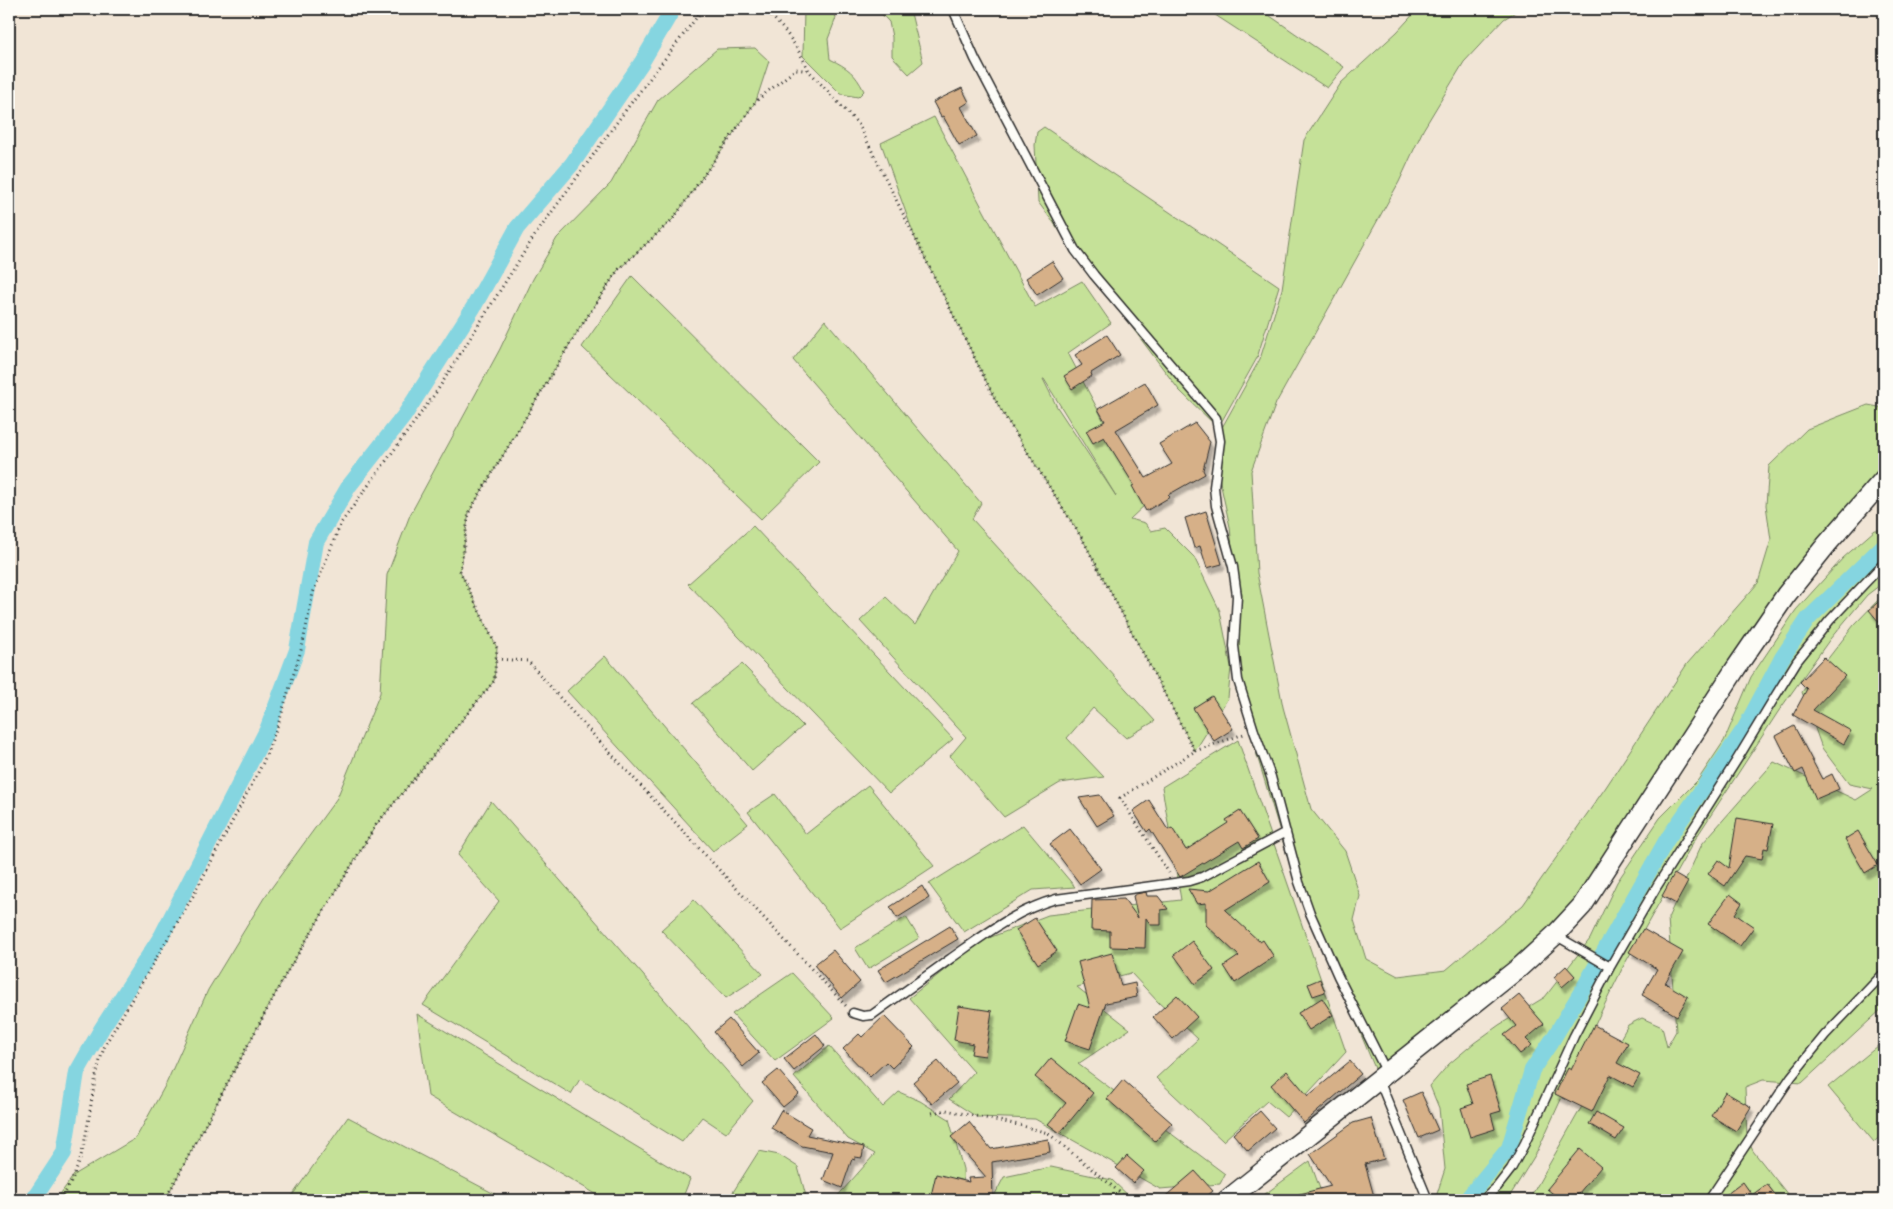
<svg xmlns="http://www.w3.org/2000/svg" width="1893" height="1209" font-family="Delius,sans-serif">
<style>
.green{fill:#c5e198;stroke:#788662;fill-rule:evenodd}
.lines{fill:none;stroke-linecap:round;stroke-linejoin:round}
.canal{stroke:#85d5e0;stroke-width:16}
.building{fill:#d6b088;stroke:#2b2b2b;filter:url(#shadow)}
.service-casing{stroke:#2b2b2b;stroke-width:11}
.tertiary-casing{stroke:#2b2b2b;stroke-width:22}
.path{stroke:#2b2b2b;stroke-width:3;stroke-dasharray:1 4;stroke-linecap:butt}
.service{stroke:#fdfcf7;stroke-width:8}
.tertiary{stroke:#fdfcf7;stroke-width:19}
</style>
<defs>
<filter id="shadow"><feDropShadow dx="3" dy="5.5" stdDeviation="1" flood-color="#0004"/></filter>
</defs>
<rect width="100%" height="100%" fill="#f1e5d6"/>
<filter id="ink" filterUnits="userSpaceOnUse"><feTurbulence type="fractalNoise" baseFrequency=".02" numOctaves="2"/><feDisplacementMap in="SourceGraphic" scale="10" xChannelSelector="R" yChannelSelector="G"/><feConvolveMatrix kernelMatrix="1 2 1 2 8 2 1 2 1" color-interpolation-filters="sRGB"/></filter>
<g filter="url(#ink)">
<path class="green" d="M 804,9 L 834,9 L 836,18 L 828,39 L 830,59 C 848,68 855,73 864,91 L 858,97 L 841,94 L 803,56 Z
M 877,9 L 910,9 L 923,62 L 909,74 L 892,56 L 892,37 L 889,22 Z
M 1206,9 L 1260,9 L 1344,67 L 1327,88 Z
M 1418,9 L 1520,9 L 1504,19 L 1464,62 L 1423,130 L 1399,182 L 1276,403 L 1251,471 L 1257,573 L 1283,707 L 1311,809 L 1345,851 L 1360,896 L 1354,920 L 1366,959 L 1398,976 L 1446,970 L 1523,905 L 1606,787 L 1687,664 L 1758,583 L 1771,540 L 1766,505 L 1769,466 L 1807,429 L 1868,405 L 1884,408 L 1884,501 L 1881,497 L 1830,544 L 1608,875 L 1381,1083 L 1288,858 L 1239,696 L 1237,598 L 1230,527 L 1219,477 L 1219,433 L 1260,359 L 1282,289 L 1304,140 L 1341,83 L 1397,32 Z
M 755,48 L 769,61 L 756,101 L 673,219 L 618,270 L 574,337 L 469,512 L 460,571 L 497,648 L 494,681 L 376,825 L 287,972 L 165,1200 L 56,1200 L 74,1175 L 136,1138 L 166,1084 L 208,990 L 264,898 L 337,798 L 380,693 L 387,575 L 410,515 L 500,349 L 533,279 L 557,238 L 611,183 L 658,100 L 717,49 Z
M 934,117 L 1035,307 L 1082,281 L 1111,323 L 1068,353 L 1147,503 L 1130,519 L 1145,523 L 1151,531 L 1165,528 L 1194,557 L 1220,611 L 1231,667 L 1228,698 L 1195,751 L 1083,540 L 999,407 L 915,238 L 881,143 ZM 1043,379 L 1044,379 L 1116,496 L 1057,407 Z
M 1044,127 L 1279,286 L 1257,358 L 1218,428 L 1179,390 L 1038,202 L 1035,145 L 1037,132 Z
M 632,276 L 819,462 L 761,519 L 582,347 Z
M 825,320 L 981,503 L 972,519 L 1155,721 L 1126,738 L 1093,708 L 1067,738 L 1104,777 L 1060,783 L 1004,817 L 950,756 L 966,737 L 860,621 L 886,597 L 915,625 L 958,551 L 793,360 Z
M 753,526 L 953,739 L 889,793 L 688,584 Z
M 1875,530 L 1884,530 L 1884,582 L 1867,595 L 1830,639 L 1778,712 L 1694,841 L 1623,967 L 1600,1014 L 1537,1152 L 1511,1194 L 1504,1200 L 1435,1200 L 1445,1169 L 1439,1108 L 1430,1086 L 1449,1064 L 1474,1043 L 1499,1025 L 1545,997 L 1590,939 L 1617,882 L 1660,818 L 1698,780 L 1724,741 L 1751,677 L 1796,610 L 1843,558 Z
M 1884,594 L 1884,1007 L 1802,1083 L 1763,1080 L 1745,1087 L 1747,1138 L 1753,1151 L 1792,1200 L 1529,1200 L 1628,1025 L 1642,1018 L 1662,1027 L 1667,1047 L 1676,1031 L 1668,918 L 1702,844 L 1774,762 L 1856,800 L 1873,789 L 1849,784 L 1822,748 L 1802,692 L 1854,625 Z
M 605,656 L 748,824 L 713,851 L 567,691 Z
M 742,664 L 803,726 L 752,771 L 693,703 Z
M 1238,740 L 1346,1052 L 1286,1117 L 1267,1101 L 1223,1141 L 1156,1078 L 1198,1039 L 1158,1002 L 1131,973 L 1077,987 L 1130,1029 L 1078,1064 L 1225,1174 L 1220,1184 L 1160,1189 L 1035,1119 L 977,1117 L 949,1099 L 974,1072 L 909,998 L 981,941 L 1048,915 L 1181,900 L 1162,787 Z
M 868,785 L 934,866 L 840,928 L 748,812 L 775,794 L 806,834 Z
M 491,801 L 753,1101 L 726,1133 L 702,1117 L 682,1142 L 580,1079 L 571,1094 L 423,1005 L 499,901 L 458,855 Z
M 1023,825 L 1075,887 L 1033,890 L 964,932 L 929,884 Z
M 694,900 L 763,974 L 726,998 L 661,930 Z
M 906,917 L 919,938 L 868,969 L 855,948 Z
M 792,973 L 834,1018 L 775,1061 L 732,1014 Z
M 417,1014 L 690,1179 L 683,1197 L 689,1200 L 606,1200 L 428,1096 Z
M 1884,1041 L 1884,1133 L 1874,1142 L 1828,1087 Z
M 829,1046 L 883,1107 L 899,1092 L 920,1101 L 949,1119 L 963,1169 L 964,1200 L 834,1200 L 875,1154 L 848,1139 L 794,1077 Z
M 348,1117 L 506,1200 L 289,1200 Z
M 759,1151 L 779,1155 L 798,1167 L 806,1196 L 804,1200 L 757,1200 L 753,1192 L 744,1198 L 744,1200 L 728,1200 Z
M 1310,1161 L 1324,1200 L 1257,1200 Z
M 1051,1167 L 1112,1180 L 1133,1200 L 992,1200 L 1004,1177 Z"/>
<g class="lines">
<path class="canal" d="M 33,1200 L 64,1153 L 77,1072 L 102,1028 L 162,935 L 267,730 L 297,650 L 316,542 L 349,486 L 404,416 L 473,308 L 517,228 L 572,164 L 642,62 L 673,9
M 1466,1200 L 1509,1148 L 1532,1070 L 1553,1039 L 1587,982 L 1666,841 L 1745,728 L 1782,658 L 1808,619 L 1884,545"/>
</g>
<path class="building" d="M 962,88 L 969,102 L 961,107 L 977,136 L 959,145 L 943,116 L 941,117 L 933,102 Z
M 1052,261 L 1063,278 L 1037,295 L 1026,278 Z
M 1107,335 L 1120,355 L 1091,373 L 1092,376 L 1072,389 L 1064,376 L 1082,365 L 1075,355 Z
M 1145,382 L 1158,405 L 1116,430 L 1146,478 L 1172,464 L 1159,444 L 1195,423 L 1210,442 L 1203,470 L 1205,474 L 1168,495 L 1170,497 L 1146,511 L 1132,486 L 1134,485 L 1104,437 L 1093,443 L 1086,431 L 1105,421 L 1098,409 Z
M 1206,511 L 1222,564 L 1207,568 L 1200,546 L 1194,548 L 1185,518 Z
M 1884,597 L 1884,628 L 1869,610 Z
M 1824,657 L 1845,676 L 1813,710 L 1851,731 L 1844,744 L 1793,715 L 1807,689 L 1800,682 Z
M 1212,696 L 1233,729 L 1214,741 L 1193,708 Z
M 1794,726 L 1822,779 L 1832,774 L 1839,789 L 1816,799 L 1803,769 L 1795,773 L 1776,736 Z
M 1100,795 L 1114,816 L 1097,826 L 1079,798 Z
M 1149,800 L 1168,830 L 1172,828 L 1186,850 L 1228,823 L 1226,820 L 1240,811 L 1258,839 L 1243,848 L 1239,841 L 1180,877 L 1150,829 L 1147,832 L 1133,811 Z
M 1737,818 L 1773,824 L 1768,849 L 1764,848 L 1762,859 L 1745,856 L 1725,886 L 1708,874 L 1718,860 L 1729,868 Z
M 1070,829 L 1101,869 L 1080,884 L 1050,844 Z
M 1858,831 L 1878,865 L 1865,873 L 1845,839 Z
M 1258,861 L 1270,882 L 1225,910 L 1260,942 L 1263,940 L 1274,957 L 1235,983 L 1224,966 L 1239,956 L 1206,925 L 1206,903 L 1197,904 L 1188,889 L 1209,891 Z
M 1674,874 L 1688,882 L 1676,904 L 1662,896 Z
M 922,886 L 929,898 L 897,918 L 890,907 Z
M 1146,892 L 1147,896 L 1158,896 L 1168,909 L 1161,910 L 1161,925 L 1151,925 L 1146,918 L 1145,948 L 1110,947 L 1110,931 L 1091,930 L 1092,900 L 1124,899 L 1138,918 L 1133,896 L 1136,894 Z
M 1730,894 L 1742,903 L 1735,914 L 1754,927 L 1740,946 L 1708,924 Z
M 1035,918 L 1057,951 L 1038,964 L 1016,930 Z
M 950,926 L 958,939 L 886,982 L 878,970 Z
M 1643,929 L 1683,952 L 1665,983 L 1688,997 L 1677,1016 L 1642,995 L 1657,969 L 1629,952 Z
M 1192,941 L 1214,970 L 1195,984 L 1174,955 Z
M 833,950 L 860,982 L 842,998 L 814,965 Z
M 1112,953 L 1121,986 L 1135,983 L 1137,997 L 1106,1003 L 1090,1049 L 1065,1041 L 1078,1004 L 1090,1008 L 1078,962 Z
M 1566,966 L 1575,976 L 1562,987 L 1554,977 Z
M 1320,979 L 1325,992 L 1313,996 L 1308,984 Z
M 1177,995 L 1197,1017 L 1173,1039 L 1153,1017 Z
M 1519,995 L 1544,1024 L 1526,1039 L 1532,1045 L 1520,1054 L 1504,1035 L 1516,1026 L 1502,1009 Z
M 1322,998 L 1333,1015 L 1309,1030 L 1298,1013 Z
M 959,1006 L 992,1011 L 985,1056 L 971,1054 L 973,1044 L 954,1040 Z
M 884,1016 L 914,1047 L 892,1068 L 886,1062 L 870,1077 L 843,1049 L 859,1034 L 862,1037 Z
M 729,1019 L 759,1053 L 743,1067 L 714,1032 Z
M 1594,1025 L 1628,1043 L 1617,1063 L 1640,1075 L 1633,1087 L 1610,1075 L 1592,1112 L 1555,1094 L 1568,1068 L 1571,1070 Z
M 816,1034 L 825,1046 L 794,1071 L 784,1059 Z
M 1051,1058 L 1093,1093 L 1060,1133 L 1048,1124 L 1066,1103 L 1035,1077 Z
M 938,1061 L 957,1083 L 932,1104 L 913,1082 Z
M 1350,1061 L 1361,1074 L 1304,1123 L 1271,1085 L 1287,1071 L 1308,1096 Z
M 778,1070 L 799,1094 L 783,1107 L 762,1083 Z
M 1490,1076 L 1501,1111 L 1491,1114 L 1495,1129 L 1470,1137 L 1461,1108 L 1473,1104 L 1466,1084 Z
M 1123,1080 L 1172,1123 L 1155,1141 L 1107,1099 Z
M 1421,1092 L 1438,1130 L 1419,1138 L 1403,1100 Z
M 1725,1092 L 1751,1107 L 1736,1131 L 1711,1116 Z
M 781,1110 L 811,1128 L 807,1135 L 864,1147 L 862,1158 L 855,1157 L 855,1160 L 852,1159 L 842,1188 L 823,1180 L 833,1152 L 802,1146 L 771,1128 Z
M 1260,1111 L 1275,1128 L 1248,1151 L 1233,1134 Z
M 1596,1112 L 1624,1128 L 1616,1140 L 1589,1124 Z
M 1371,1118 L 1384,1159 L 1365,1164 L 1375,1200 L 1293,1200 L 1292,1196 L 1331,1186 L 1310,1154 L 1353,1123 Z
M 969,1122 L 991,1149 L 1048,1139 L 1050,1152 L 992,1162 L 993,1200 L 930,1200 L 936,1174 L 969,1182 L 968,1178 L 986,1177 L 951,1137 Z
M 1580,1149 L 1601,1167 L 1573,1200 L 1561,1200 L 1547,1189 Z
M 1127,1156 L 1144,1171 L 1133,1183 L 1116,1168 Z
M 1195,1171 L 1213,1191 L 1202,1200 L 1161,1200 Z
M 1743,1182 L 1752,1195 L 1767,1184 L 1779,1200 L 1719,1200 Z"/>
<g class="lines">
<defs>
<path id="service" d="M 953,9 L 975,59 L 1075,250 L 1094,275 L 1216,418 L 1220,441 L 1214,487 L 1216,506 L 1233,567 L 1237,596 L 1234,646 L 1238,680 L 1254,731 L 1271,777 L 1299,882 L 1310,913 L 1338,976 L 1387,1073
M 1555,935 L 1610,967
M 853,1013 L 863,1016 L 872,1015 C 898,996 924,978 950,959 C 983,936 1016,910 1056,899 L 1189,881 L 1202,877 L 1286,832
M 1379,1080 L 1428,1200
M 1483,1200 L 1497,1187 L 1511,1169 L 1525,1143 L 1574,1036 L 1610,967 L 1657,886 L 1738,758 L 1776,695 L 1797,661 L 1830,620 L 1884,563
M 1709,1200 L 1791,1077 L 1825,1035 L 1884,973"/>
<path id="tertiary" d="M 1227,1200 L 1520,967 L 1555,935 L 1582,906 L 1736,668 L 1786,595 L 1827,544 L 1884,479"/>
</defs>
<use href="#service" class="service-casing"/>
<use href="#tertiary" class="tertiary-casing"/>
<path class="path" d="M 764,9 C 785,28 797,46 809,71
M 496,659 L 528,661 L 575,715 L 846,1006
M 1195,751 L 1244,734
M 932,1113 L 946,1110 L 1019,1125 L 1048,1133 L 1129,1200
M 60,1200 C 94,1155 85,1094 106,1043 L 193,896 L 263,763 L 280,719 L 302,647 L 313,593 L 341,523 L 437,391 L 533,238 L 628,107 L 703,9
M 165,1200 L 287,972 L 376,825 L 494,681 L 497,648 L 460,571 L 469,512 L 574,337 L 618,270 L 673,219 L 756,101 L 796,69 L 809,71 L 859,125 L 999,407 L 1083,540 L 1195,751 L 1120,798 L 1169,873"/>
<use href="#service" class="service"/>
<use href="#tertiary" class="tertiary"/>
</g>
</g>
<rect width="1893" height="1209" fill="none" stroke="#fdfcf7" stroke-width="30"/>
<rect x="15" y="15" width="1863" height="1179" fill="none" stroke="#2b2b2b" stroke-width="2" filter="url(#ink)"/>
</svg>
